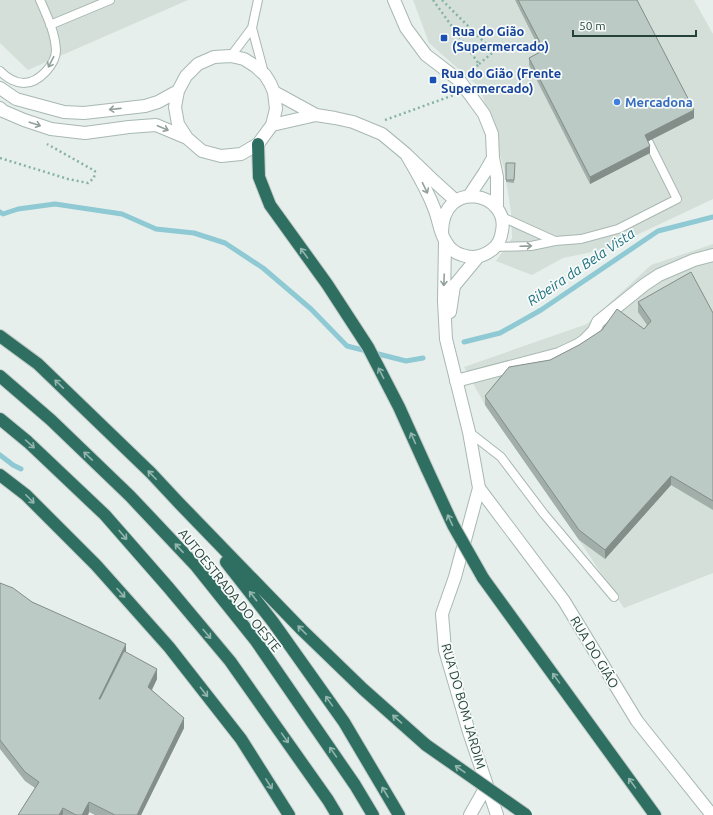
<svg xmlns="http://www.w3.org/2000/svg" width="713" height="815" font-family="Ubuntu,sans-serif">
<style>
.built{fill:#d4dfda}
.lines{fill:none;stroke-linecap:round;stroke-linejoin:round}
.stream{stroke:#8ec9d4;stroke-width:5}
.service-casing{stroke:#a8b8b2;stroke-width:10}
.minor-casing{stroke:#a8b8b2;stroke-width:14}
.tertiary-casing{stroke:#a8b8b2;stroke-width:14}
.motorway-casing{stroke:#c2cac8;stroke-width:14}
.path{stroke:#86b3a5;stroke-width:2.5;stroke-dasharray:2 3;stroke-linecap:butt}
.service{stroke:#fff;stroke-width:8}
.minor{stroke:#fff;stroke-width:12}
.tertiary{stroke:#fff;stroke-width:12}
.motorway{stroke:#2f6f62;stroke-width:12}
.motorway-bridge-casing{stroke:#c2cac8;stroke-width:14;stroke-linecap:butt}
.motorway-bridge{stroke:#2f6f62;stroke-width:12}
.wall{fill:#a1aea9}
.shaded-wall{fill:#838d89}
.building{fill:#bbcac4;stroke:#838d89}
.oneway{stroke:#92a09c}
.oneway2{stroke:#93b5ae}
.transit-dot{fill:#1a4fb4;stroke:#f7fbf9;stroke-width:1.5}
.shop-dot{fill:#3f7fe0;stroke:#f7fbf9;stroke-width:1.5}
.labels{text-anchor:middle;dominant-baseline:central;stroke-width:3.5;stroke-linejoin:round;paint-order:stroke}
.transit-label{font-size:13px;font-weight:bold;fill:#164399;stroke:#f7fbf9;text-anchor:start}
.shop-label{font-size:13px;font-weight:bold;fill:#366cbe;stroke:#f7fbf9;text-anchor:start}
.street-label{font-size:13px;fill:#24423a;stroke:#f7fbf9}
.water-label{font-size:14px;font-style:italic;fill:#1c6f80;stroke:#f7fbf9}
</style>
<rect width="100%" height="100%" fill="#e6efeb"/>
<path class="built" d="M 0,0 L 188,0 L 28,70 L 0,43 Z
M 413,0 L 694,0 L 713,34 L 713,199 L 607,249 L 563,258 L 532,275 L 496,261 L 512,238 L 511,212 L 504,168 L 480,88 L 429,43 Z
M 713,244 L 713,573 L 624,608 L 579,540 L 485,405 L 464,367 L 587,324 L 651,265 Z"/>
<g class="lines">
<path class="stream" d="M 0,212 L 3,214 L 18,209 L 55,204 L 122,214 L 156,229 L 194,233 L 225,243 L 263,268 L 311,309 L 347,346 L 406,361 L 423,358
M 464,342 L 500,333 L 541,310 L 658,231 L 713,217
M 0,455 L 13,465 L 21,469"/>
<defs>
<path id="service" d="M 50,25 L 110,0
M 252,28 L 264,73
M 231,56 L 252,28 L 258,0
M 0,71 C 6,77 15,83 24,83 C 39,83 56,64 56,50 C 55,32 47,16 40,0
M 502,217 L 555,241
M 496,247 L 531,246 L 555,241 L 581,239 L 618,229 L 677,199 L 648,141
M 469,432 L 501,457 L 544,514 L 614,597"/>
<path id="minor" d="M 456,381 L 559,354 L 578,345 L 584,341 L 594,331 L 598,322 L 644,285 L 659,275 L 694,260 L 713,255
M 479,488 L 564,601 L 637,721 L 712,815"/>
<path id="tertiary" d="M 394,0 L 406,28 L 426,55 L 460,81 L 484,114 L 492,134 L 493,158 L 497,177 L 497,208
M 0,88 L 16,99 L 64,112 L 84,113 L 145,106 L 158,102 L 178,91
M 274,92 L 316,115 L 335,118 L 353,122 L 382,134 L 406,154 L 434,181 L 456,201
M 0,108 L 3,111 L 24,120 L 51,129 L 85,133 L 129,127 L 156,125 L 187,138 L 202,151 L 221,156 L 241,154 L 258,144 L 272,125 L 276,109 L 274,92 L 270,83 L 265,75 L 255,66 L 244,59 L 231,56 L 214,57 L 198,64 L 186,76 L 178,91 L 175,107 L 178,124 L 187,138
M 272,125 L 316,115
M 406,154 C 416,171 427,189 434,208 C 439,219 439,232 446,242 C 449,248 455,253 462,255 C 473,259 483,257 493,249 C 498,245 501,238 502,231 C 510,193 443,177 442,232
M 469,196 L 485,172 L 493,158
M 445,241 L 444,301 L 446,339 L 469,432 L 479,488 L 455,577 L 442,614 L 445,650 L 469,732 L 497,815
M 450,312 L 454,286 L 478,257
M 470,815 L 487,785"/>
<path id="motorway" d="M 258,144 L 259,177 L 270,205 L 327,284 L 368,347 L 399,407 L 427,469
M 0,336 L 38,364 L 151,473 L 179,503 L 302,630 L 363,689 L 426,745
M 0,376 L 51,420 L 130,496 L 196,566 L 256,641 L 355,785 L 373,815
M 0,419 L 28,442 L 105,515 L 168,587 L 230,661 L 328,800 L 337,815
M 0,475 L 26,495 L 96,565 L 169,647 L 241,739 L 289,815
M 226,562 L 273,622 L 344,722 L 399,815
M 483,578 L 655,815"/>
</defs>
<use href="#service" class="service-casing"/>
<use href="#minor" class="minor-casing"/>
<use href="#tertiary" class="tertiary-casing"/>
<use href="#motorway" class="motorway-casing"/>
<path class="path" d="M 433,0 L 479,64 L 470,73
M 442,0 L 491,49 L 495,45 L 497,49 L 507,45
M 479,64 L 497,49
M 385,120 L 454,95
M 0,158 L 68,179 L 88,183 L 94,178 L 95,171 L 47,144"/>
<use href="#service" class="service"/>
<use href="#minor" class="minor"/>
<use href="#tertiary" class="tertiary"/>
<use href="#motorway" class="motorway"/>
<defs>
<path id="motorway-bridge" d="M 427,469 L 453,525 L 483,578
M 426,745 L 526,815"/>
</defs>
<use href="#motorway-bridge" class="motorway-bridge-casing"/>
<use href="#motorway-bridge" class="motorway-bridge"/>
</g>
<path class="wall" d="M 515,0 L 637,0 L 694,118 L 648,141 L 650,153 L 590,184 L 529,65 L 529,58 L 541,52 Z
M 506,163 L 515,163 L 514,183 L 506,182 Z
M 638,302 L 713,313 L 713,510 L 671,485 L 605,559 L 579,540 L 485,405 L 485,396 L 550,360 L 644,329 L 647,325 L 638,312 Z
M 0,583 L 32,602 L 126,653 L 157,679 L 152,690 L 184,728 L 141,815 L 95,815 L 89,812 L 88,815 L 18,815 L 35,788 L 25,781 L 0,749 Z"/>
<path class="shaded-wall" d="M 694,110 L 694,118 L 645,143 L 645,135 Z
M 650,146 L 650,153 L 590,184 L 590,177 Z
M 671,476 L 671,485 L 605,559 L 605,550 Z
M 126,644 L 126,654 L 99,709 L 99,699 Z
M 157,669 L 157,679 L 148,697 L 148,687 Z
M 184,718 L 184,728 L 141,815 L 137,815 Z
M 89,802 L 89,812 L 88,815 L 82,815 Z
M 63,808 L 63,815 L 59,815 Z"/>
<path class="building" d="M 518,0 L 637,0 L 694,110 L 645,135 L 650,146 L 590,177 L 529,58 L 544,50 Z
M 506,163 L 515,163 L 514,180 L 506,180 Z
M 691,272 L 713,313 L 713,501 L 671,476 L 605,550 L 579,530 L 485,396 L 509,367 L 550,360 L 579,345 L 602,330 L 617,309 L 644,329 L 651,321 L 638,302 Z
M 0,583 L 13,588 L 32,602 L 126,644 L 99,699 L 100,699 L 124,651 L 157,669 L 148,687 L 184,718 L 137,815 L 115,815 L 89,802 L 82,815 L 76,815 L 63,808 L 59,815 L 18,815 L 39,782 L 25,772 L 0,740 Z"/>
<defs><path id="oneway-shaft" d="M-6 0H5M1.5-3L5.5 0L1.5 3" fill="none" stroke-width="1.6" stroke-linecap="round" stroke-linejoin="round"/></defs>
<g class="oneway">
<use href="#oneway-shaft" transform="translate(51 62) rotate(117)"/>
<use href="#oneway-shaft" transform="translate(115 109) rotate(174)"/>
<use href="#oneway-shaft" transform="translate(35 124) rotate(18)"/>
<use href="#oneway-shaft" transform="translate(163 128) rotate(23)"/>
<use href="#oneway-shaft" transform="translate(425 188) rotate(64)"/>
<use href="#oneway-shaft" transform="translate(526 246) rotate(-2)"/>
<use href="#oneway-shaft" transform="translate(444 280) rotate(92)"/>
</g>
<g class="oneway2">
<use href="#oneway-shaft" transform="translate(304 253) rotate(-126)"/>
<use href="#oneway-shaft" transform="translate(381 373) rotate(-117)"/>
<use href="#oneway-shaft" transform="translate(59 384) rotate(-136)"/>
<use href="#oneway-shaft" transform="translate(413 438) rotate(-114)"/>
<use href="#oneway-shaft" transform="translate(30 444) rotate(42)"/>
<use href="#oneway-shaft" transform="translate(88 456) rotate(-136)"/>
<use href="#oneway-shaft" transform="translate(152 475) rotate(-134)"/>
<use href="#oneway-shaft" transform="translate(30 499) rotate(45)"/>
<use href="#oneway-shaft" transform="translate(450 520) rotate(-115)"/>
<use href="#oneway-shaft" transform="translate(123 535) rotate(49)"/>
<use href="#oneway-shaft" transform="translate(179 548) rotate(-133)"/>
<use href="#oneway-shaft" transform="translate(121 593) rotate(48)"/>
<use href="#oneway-shaft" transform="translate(253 596) rotate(-128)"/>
<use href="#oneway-shaft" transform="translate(302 630) rotate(-135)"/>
<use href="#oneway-shaft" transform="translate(207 634) rotate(50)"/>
<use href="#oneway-shaft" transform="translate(556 678) rotate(-126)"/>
<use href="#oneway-shaft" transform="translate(204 692) rotate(52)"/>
<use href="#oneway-shaft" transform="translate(329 701) rotate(-125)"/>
<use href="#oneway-shaft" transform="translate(397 719) rotate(-139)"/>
<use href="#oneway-shaft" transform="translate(285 738) rotate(55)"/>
<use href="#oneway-shaft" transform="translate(333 752) rotate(-125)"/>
<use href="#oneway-shaft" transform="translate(460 769) rotate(-145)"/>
<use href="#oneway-shaft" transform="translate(632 783) rotate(-126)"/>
<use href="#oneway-shaft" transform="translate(269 784) rotate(58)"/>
<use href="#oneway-shaft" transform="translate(385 792) rotate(-121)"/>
</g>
<g class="transit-dot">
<rect x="440" y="34" width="8" height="8" rx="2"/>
<rect x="429" y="76" width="8" height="8" rx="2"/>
</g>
<circle class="shop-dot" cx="617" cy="102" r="4"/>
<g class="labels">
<g class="transit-label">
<text x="452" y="31">Rua do Gião<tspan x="452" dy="15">(Supermercado)</tspan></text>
<text x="441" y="73">Rua do Gião (Frente<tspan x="441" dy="15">Supermercado)</tspan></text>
</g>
<g class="shop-label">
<text x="625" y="102">Mercadona</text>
</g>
<g class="street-label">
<text transform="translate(230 590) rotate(51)">AUTOESTRADA DO OESTE</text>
<text transform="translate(595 652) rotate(59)">RUA DO GIÃO</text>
<text transform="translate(464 706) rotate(74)">RUA DO BOM JARDIM</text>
</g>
<g class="water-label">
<text transform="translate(581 267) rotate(-34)">Ribeira da Bela Vista</text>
</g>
</g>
<path d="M573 30v6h123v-6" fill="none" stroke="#24423a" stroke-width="2"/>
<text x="579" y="30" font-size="12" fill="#24423a" stroke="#f7fbf9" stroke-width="3" paint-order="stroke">50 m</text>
</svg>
